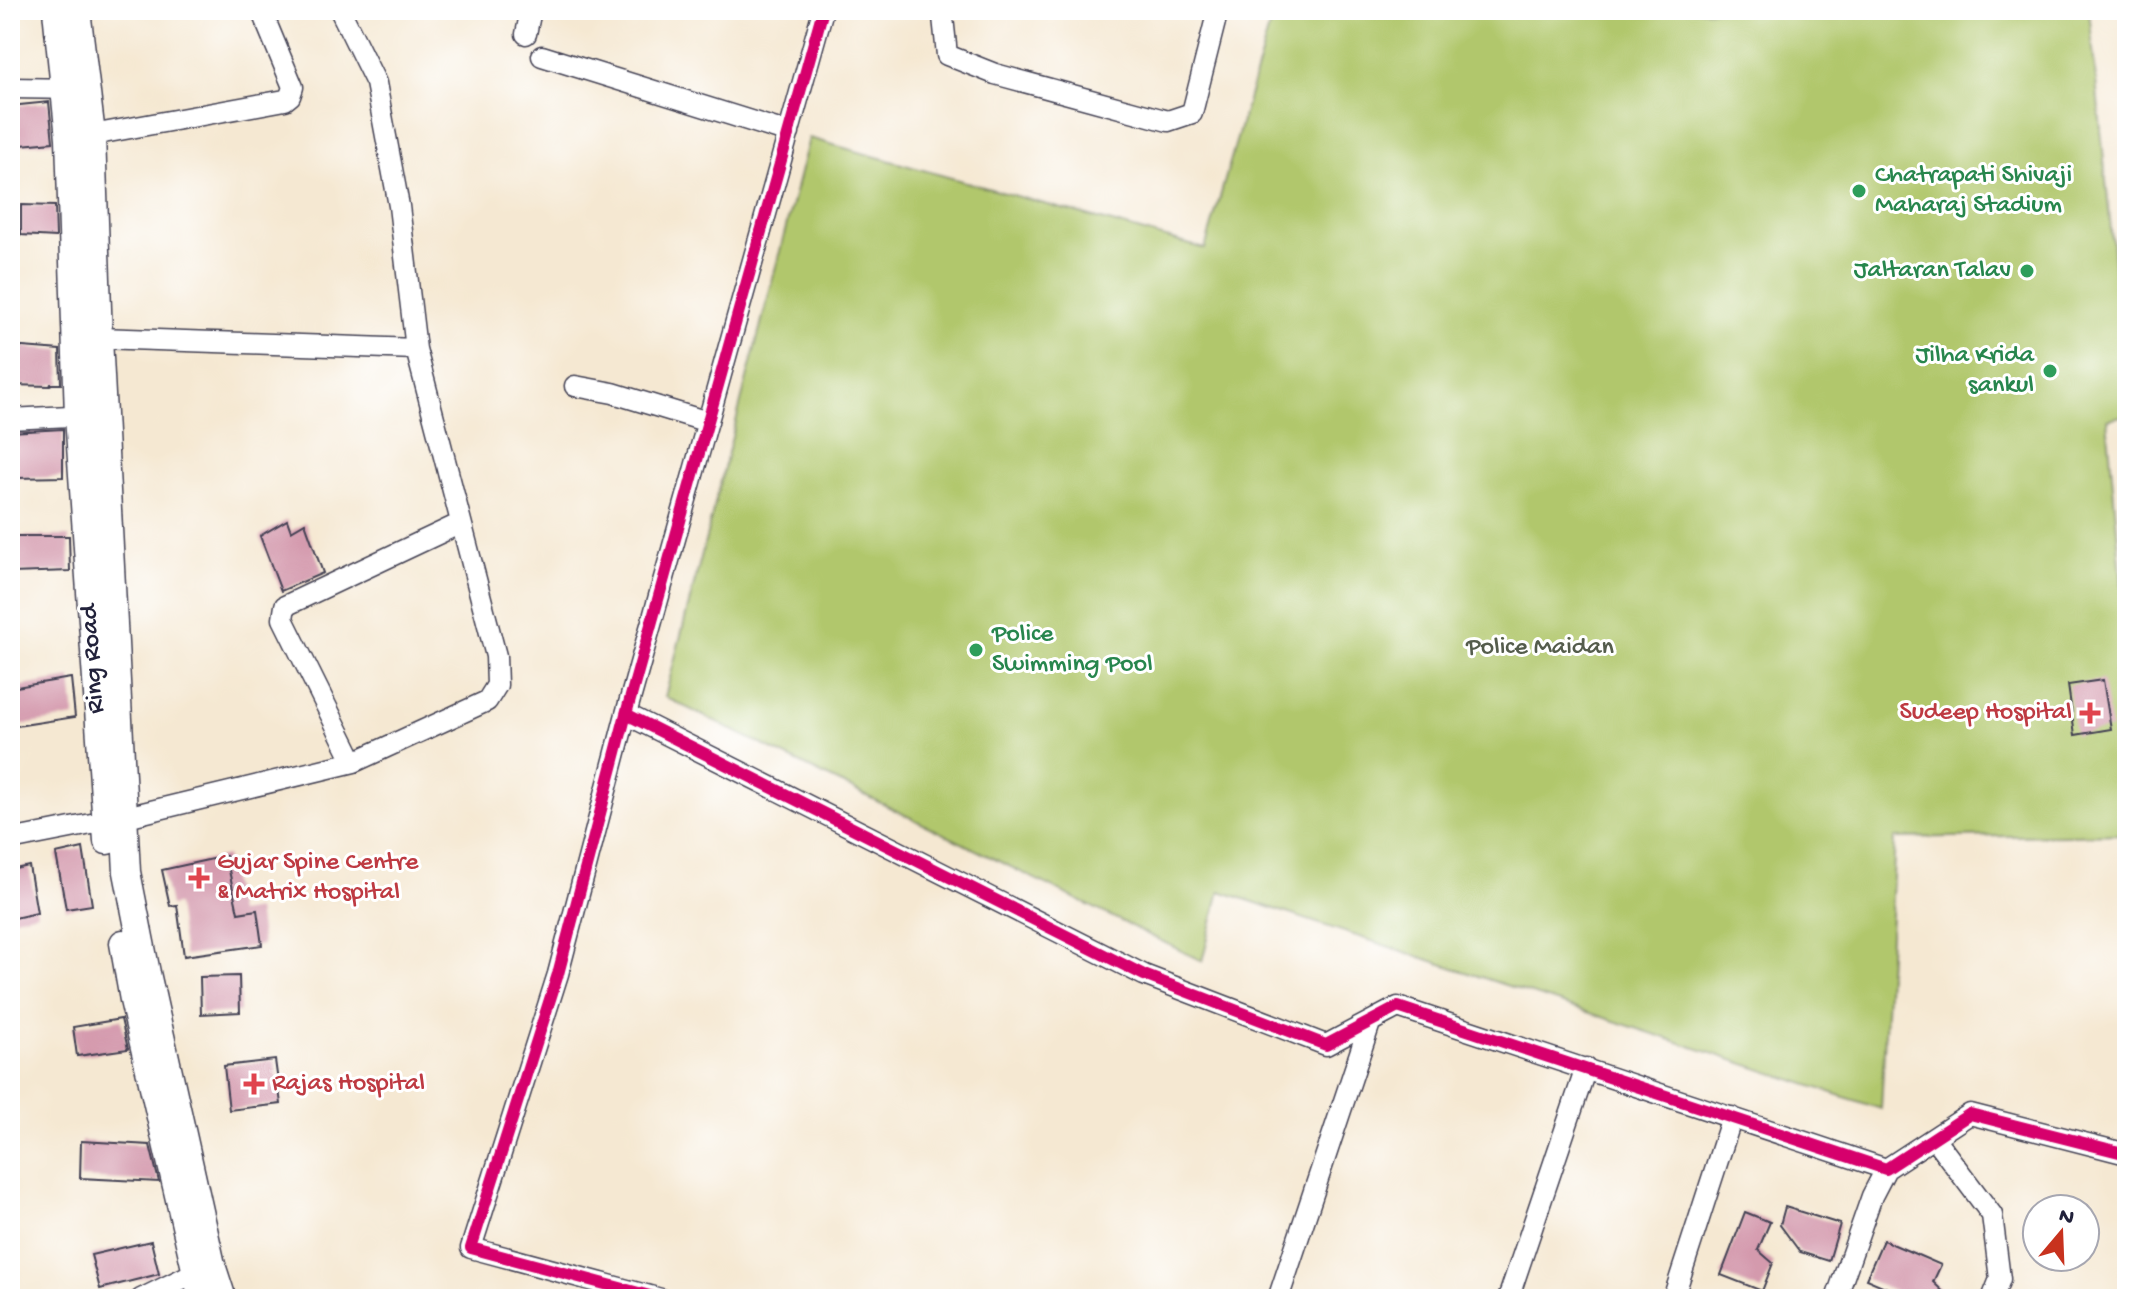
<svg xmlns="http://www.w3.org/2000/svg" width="2137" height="1309" font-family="'Gochi Hand',sans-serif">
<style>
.green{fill:#b1c76c;stroke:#6a7454;stroke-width:2}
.building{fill:#d49aad}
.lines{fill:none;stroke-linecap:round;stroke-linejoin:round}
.minor-casing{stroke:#424052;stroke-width:23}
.major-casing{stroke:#424052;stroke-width:29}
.minor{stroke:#fff;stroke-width:20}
.major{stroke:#fff;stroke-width:26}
.cycleway-casing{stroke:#fff;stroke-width:17}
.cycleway{stroke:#d6006c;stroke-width:12}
.leisure-dot{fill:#2e9e5b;stroke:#fff;stroke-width:3}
.health-dot{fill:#e0444e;stroke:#fff;stroke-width:3}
.labels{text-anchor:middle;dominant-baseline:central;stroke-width:6;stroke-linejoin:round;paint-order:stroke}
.leisure-label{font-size:26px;fill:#27864d;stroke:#fff;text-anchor:start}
.park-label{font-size:26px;fill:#545c4c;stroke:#fff}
.street-label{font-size:26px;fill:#22223b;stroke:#fff}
.health-label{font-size:26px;fill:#be3a42;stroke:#fff;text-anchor:start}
</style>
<rect width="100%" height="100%" fill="#fff"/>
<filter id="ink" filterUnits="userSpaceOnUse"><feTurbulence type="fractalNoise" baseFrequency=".0125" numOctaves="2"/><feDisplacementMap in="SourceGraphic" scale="16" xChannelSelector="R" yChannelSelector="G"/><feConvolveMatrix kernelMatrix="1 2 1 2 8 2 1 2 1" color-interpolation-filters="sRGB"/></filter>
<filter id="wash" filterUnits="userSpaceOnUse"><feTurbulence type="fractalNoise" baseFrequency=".006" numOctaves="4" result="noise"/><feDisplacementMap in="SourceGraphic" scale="32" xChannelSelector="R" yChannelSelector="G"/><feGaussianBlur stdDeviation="1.8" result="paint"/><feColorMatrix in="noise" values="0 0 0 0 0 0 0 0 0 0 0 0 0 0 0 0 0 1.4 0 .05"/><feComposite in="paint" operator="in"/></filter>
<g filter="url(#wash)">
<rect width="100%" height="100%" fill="#f5e8d2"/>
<path class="green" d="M 1274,10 L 2089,10 L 2127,391 L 2127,415 L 2107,419 L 2127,642 L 2127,834 L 1895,838 L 1881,1109 L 1220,891 L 1202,961 L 665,697 L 809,138 L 1205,249 Z"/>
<g id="blocks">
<path class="building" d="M 49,102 L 53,142 L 10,146 L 10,106 Z
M 21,205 L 55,206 L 56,237 L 21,235 Z
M 10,346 L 60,350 L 61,384 L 51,384 L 50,386 L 10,385 Z
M 63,429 L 63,477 L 16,478 L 16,464 L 10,464 L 10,432 Z
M 287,520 L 291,531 L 305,523 L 323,573 L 281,591 L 260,536 Z
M 10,536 L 69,536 L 70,571 L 11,573 Z
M 71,678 L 75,717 L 10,727 L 10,688 Z
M 2103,680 L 2111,729 L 2075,735 L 2068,685 Z
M 83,848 L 92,905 L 66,909 L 56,854 Z
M 226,856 L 238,913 L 257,910 L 262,945 L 184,956 L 177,905 L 170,906 L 162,870 Z
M 29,866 L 37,913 L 10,919 L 10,870 Z
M 239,976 L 240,1012 L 201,1014 L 200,977 Z
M 121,1019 L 128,1049 L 77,1056 L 73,1027 Z
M 275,1060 L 281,1104 L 229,1110 L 224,1066 Z
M 81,1141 L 150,1145 L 159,1182 L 80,1178 Z
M 1785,1207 L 1840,1224 L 1829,1261 L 1800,1252 L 1780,1225 Z
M 1745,1212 L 1770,1222 L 1758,1250 L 1773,1263 L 1762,1291 L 1721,1275 Z
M 1883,1240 L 1941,1265 L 1933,1282 L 1951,1299 L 1913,1299 L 1866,1279 Z
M 151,1241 L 159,1274 L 100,1289 L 91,1255 Z"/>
</g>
</g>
<g filter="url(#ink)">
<use href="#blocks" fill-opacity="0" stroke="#424052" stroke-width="2"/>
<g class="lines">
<defs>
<path id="minor" d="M 945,10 L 943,17 L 947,55 L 995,74 L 1168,121 L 1192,113 L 1218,10
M 526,34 L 531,10
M 542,56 L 789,133
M 10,88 L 78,89
M 92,135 L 285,100 L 290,96 L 293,87 L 261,10
M 99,338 L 416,349
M 575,386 L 613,393 L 708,422
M 10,419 L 90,415
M 626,714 L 1144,975 L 1326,1045 L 1398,1007 L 1886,1169 L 1970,1114 L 2127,1154
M 354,762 L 283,619 L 285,606 L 461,523
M 10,840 L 122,818 L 354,762 L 487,701 L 497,685 L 496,656 L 416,349 L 399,206 L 376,83 L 340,10
M 1934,1138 L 1992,1215 L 2000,1279 L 1992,1299
M 141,1299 L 206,1267
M 661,1299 L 471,1248 L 558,974 L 626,714 L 823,10
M 1278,1299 L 1370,1023
M 1508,1299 L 1586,1068
M 1673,1299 L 1732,1117
M 1836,1299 L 1872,1196 L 1886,1169"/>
<path id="major" d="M 56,10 L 69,138 L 78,416 L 107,841
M 77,10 L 92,135 L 99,338 L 127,872 L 147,973 L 212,1265 L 223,1299
M 123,943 L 133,1000 L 202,1299"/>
</defs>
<use href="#minor" class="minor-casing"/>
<use href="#major" class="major-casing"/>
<use href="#minor" class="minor"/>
<use href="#major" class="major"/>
<defs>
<path id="cycleway" d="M 626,714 L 1144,975 L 1326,1045 L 1398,1007 L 1886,1169 L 1970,1114 L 2127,1154
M 661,1299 L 471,1248 L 558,974 L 626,714 L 823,10"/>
</defs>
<use href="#cycleway" class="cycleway-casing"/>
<use href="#cycleway" class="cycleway"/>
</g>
</g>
<g class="leisure-dot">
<circle cx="1859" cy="191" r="8"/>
<circle cx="2027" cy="271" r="8"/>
<circle cx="2050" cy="371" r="8"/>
<circle cx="976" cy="650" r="8"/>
</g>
<g class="health-dot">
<path d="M2086 701h8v8h8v8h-8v8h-8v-8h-8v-8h8z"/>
<path d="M195 866h8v8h8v8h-8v8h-8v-8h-8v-8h8z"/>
<path d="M250 1072h8v8h8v8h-8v8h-8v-8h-8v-8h8z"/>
</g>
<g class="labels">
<g class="leisure-label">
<text x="1875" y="176">Chatrapati Shivaji<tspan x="1875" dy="30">Maharaj Stadium</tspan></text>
<text x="2011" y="271" text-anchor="end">Jaltaran Talav</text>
<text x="2034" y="356" text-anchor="end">Jilha Krida<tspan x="2034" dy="30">sankul</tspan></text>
<text x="992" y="635">Police<tspan x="992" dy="30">Swimming Pool</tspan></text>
</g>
<g class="park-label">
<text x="1540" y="648">Police Maidan</text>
</g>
<g class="street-label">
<text transform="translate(94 659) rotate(-94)">Ring Road</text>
</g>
<g class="health-label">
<text x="2072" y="713" text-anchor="end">Sudeep Hospital</text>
<text x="217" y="863">Gujar Spine Centre<tspan x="217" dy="30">&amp; Matrix Hospital</tspan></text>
<text x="272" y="1084">Rajas Hospital</text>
</g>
</g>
<rect width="2137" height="1309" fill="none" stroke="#fff" stroke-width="40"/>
<g transform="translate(2061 1233) rotate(19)"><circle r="38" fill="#ffffff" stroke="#a7a7b1" stroke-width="2"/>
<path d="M0-6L14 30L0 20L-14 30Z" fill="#c8321e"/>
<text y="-12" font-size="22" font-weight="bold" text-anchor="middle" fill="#22223b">N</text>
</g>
</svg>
